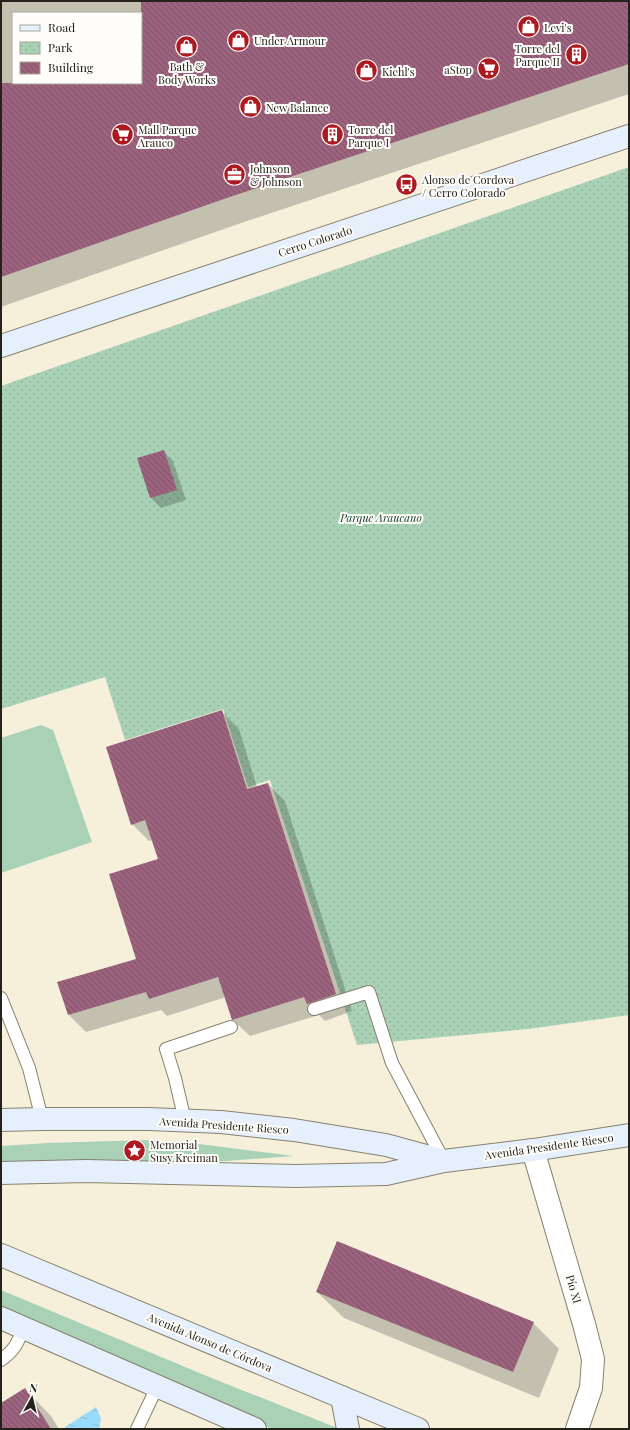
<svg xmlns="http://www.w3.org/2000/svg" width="630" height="1430" font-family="'Playfair Display',serif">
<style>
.grass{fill:#a8d1b5}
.park{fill:url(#park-dots)}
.water{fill:url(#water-ripples)}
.shadow{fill:#0003;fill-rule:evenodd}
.building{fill:url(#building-back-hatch)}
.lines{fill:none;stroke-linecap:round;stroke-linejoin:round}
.lane-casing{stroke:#87816e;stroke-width:14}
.street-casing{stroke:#87816e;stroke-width:24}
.secondary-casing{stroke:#87816e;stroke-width:24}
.lane{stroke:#fff;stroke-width:12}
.street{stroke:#fff;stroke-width:22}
.secondary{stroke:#e6effc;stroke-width:22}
.labels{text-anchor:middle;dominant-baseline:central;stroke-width:4;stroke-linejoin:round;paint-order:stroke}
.poi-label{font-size:11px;fill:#24221b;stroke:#fefdf9;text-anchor:start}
.street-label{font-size:11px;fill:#24221b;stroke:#fefdf9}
.park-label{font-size:11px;font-style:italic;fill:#134027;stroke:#fefdf9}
</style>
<defs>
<pattern id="park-dots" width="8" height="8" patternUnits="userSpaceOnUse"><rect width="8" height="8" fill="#a8d1b5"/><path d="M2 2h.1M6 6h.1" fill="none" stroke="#90b39b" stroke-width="1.8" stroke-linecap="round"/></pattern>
<pattern id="water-ripples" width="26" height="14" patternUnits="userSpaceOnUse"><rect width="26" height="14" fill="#99dcfd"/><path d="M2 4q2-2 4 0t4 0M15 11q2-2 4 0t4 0" fill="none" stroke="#84bcd8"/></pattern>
<pattern id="building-back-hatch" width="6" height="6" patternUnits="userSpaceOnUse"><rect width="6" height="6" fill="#9c637e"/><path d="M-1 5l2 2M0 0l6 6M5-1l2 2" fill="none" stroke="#7f5166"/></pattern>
</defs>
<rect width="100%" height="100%" fill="#f6f0db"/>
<path class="grass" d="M 41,725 L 53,730 L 92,842 L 1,873 L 1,738 Z
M 148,1140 L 191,1143 L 294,1156 L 132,1168 L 1,1168 L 1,1146 L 48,1143 Z
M 1,1290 L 209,1377 L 340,1429 L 273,1429 L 120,1366 L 1,1316 Z"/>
<path class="park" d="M 629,167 L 629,1015 L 528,1029 L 357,1045 L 270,780 L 248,787 L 223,709 L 125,740 L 105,677 L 1,709 L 1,386 Z"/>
<path class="water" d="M 96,1407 L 101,1418 L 99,1429 L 66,1429 L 65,1427 Z"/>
<path class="shadow" d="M 1,1 L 629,1 L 629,94 L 244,222 L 1,307 ZM 13,13 L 141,13 L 141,83 L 13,83 Z
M 163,451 L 173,461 L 186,500 L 161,508 L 151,498 L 139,459 Z
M 222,712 L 239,729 L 257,787 L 268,784 L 285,801 L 352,1011 L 325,1021 L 319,1015 L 250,1036 L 232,1019 L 226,997 L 167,1016 L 161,1010 L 86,1032 L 69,1015 L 137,959 L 159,860 L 153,840 L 149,841 L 132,824 Z
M 317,1292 L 533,1323 L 559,1349 L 539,1398 L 344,1318 Z
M 25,1389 L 51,1416 L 59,1429 L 1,1429 L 1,1404 Z"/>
<path class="building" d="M 141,1 L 629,1 L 629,64 L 221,200 L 1,277 L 1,83 L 141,83 Z
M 164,450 L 177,490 L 150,498 L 137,458 Z
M 222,710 L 247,789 L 268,783 L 336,994 L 307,1004 L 304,997 L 232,1020 L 218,977 L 149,999 L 146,992 L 68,1015 L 57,982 L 136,959 L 109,874 L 158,859 L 145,820 L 131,825 L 106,747 Z
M 337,1241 L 534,1322 L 513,1372 L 316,1292 Z
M 25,1388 L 51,1429 L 1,1429 L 1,1403 Z"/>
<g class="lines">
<defs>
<path id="lane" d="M 1,998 L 29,1068 L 42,1119
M 314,1009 L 369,992 L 392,1063 L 444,1161
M 185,1121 L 175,1078 L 166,1049 L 231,1027
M 1,1360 C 14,1351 18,1343 23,1328
M 137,1429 L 157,1387"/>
<path id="street" d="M 533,1150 L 584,1324 L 593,1359 L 591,1388 L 577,1429"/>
<path id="secondary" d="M 1,346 L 629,136
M 1,1120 L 42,1119 L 149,1119 L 221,1122 L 294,1130 L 386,1145 L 441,1160
M 1,1173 L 86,1171 L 296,1176 L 386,1174 L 444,1161 L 533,1150 L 629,1135
M 1,1255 L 418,1429
M 1,1318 L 255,1429
M 342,1397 L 348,1429"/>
</defs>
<use href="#lane" class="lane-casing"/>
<use href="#street" class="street-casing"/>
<use href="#secondary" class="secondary-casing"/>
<use href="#lane" class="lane"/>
<use href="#street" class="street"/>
<use href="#secondary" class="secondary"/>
</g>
<defs>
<symbol id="shop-disc" viewBox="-11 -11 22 22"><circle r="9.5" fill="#ac1921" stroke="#fefdf9"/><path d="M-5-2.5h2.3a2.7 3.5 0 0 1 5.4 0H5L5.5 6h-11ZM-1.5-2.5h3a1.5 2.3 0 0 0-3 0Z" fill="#fff"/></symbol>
<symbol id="building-disc" viewBox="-11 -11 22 22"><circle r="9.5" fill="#ac1921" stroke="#fefdf9"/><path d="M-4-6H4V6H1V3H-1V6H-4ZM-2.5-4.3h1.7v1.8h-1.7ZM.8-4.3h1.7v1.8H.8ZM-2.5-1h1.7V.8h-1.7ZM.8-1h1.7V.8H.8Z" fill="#fff"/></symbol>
<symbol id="supermarket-disc" viewBox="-11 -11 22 22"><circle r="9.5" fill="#ac1921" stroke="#fefdf9"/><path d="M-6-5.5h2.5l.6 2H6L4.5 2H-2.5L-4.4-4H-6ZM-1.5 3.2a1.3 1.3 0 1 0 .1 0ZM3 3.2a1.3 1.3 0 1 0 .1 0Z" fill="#fff"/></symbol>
<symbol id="office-disc" viewBox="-11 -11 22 22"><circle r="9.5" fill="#ac1921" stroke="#fefdf9"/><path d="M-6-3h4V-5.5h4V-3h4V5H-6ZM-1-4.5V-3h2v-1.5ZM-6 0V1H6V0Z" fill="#fff"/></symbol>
<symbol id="bus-disc" viewBox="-11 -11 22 22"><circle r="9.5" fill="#ac1921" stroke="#fefdf9"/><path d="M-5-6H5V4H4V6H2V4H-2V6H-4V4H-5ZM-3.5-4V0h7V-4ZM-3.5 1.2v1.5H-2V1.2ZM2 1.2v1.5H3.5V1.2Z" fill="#fff"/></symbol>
<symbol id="sight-disc" viewBox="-11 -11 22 22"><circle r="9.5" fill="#ac1921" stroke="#fefdf9"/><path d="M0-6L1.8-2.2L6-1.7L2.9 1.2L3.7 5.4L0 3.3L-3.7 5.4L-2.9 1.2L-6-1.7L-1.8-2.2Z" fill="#fff"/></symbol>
</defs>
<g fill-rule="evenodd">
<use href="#shop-disc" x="516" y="14" width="25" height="25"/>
<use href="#shop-disc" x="226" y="28" width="25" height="25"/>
<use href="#shop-disc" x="174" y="34" width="25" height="25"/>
<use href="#building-disc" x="564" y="42" width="25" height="25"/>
<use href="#supermarket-disc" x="476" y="56" width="25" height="25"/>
<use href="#shop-disc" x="354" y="58" width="25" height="25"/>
<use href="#shop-disc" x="238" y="94" width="25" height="25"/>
<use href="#supermarket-disc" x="110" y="122" width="25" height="25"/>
<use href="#building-disc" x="320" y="122" width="25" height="25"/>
<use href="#office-disc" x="222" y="162" width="25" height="25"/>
<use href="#bus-disc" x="394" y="172" width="25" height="25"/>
<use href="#sight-disc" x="122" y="1138" width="25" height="25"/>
</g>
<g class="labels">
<g class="poi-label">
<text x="544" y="27">Levi's</text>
<text x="254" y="40">Under Armour</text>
<text x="560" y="48" text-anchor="end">Torre del<tspan x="560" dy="13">Parque II</tspan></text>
<text x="187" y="66" text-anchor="middle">Bath &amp;<tspan x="187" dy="13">Body Works</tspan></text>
<text x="472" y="69" text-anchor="end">aStop</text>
<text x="382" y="71">Kiehl's</text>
<text x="266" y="107">New Balance</text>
<text x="138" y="129">Mall Parque<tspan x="138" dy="13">Arauco</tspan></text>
<text x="348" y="129">Torre del<tspan x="348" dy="13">Parque I</tspan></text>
<text x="250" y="168">Johnson<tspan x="250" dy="13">&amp; Johnson</tspan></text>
<text x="422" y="179">Alonso de Cordova<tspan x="422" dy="13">/ Cerro Colorado</tspan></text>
<text x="150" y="1144">Memorial<tspan x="150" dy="13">Susy Kreiman</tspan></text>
</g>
<g class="street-label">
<text transform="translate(315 241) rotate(-18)">Cerro Colorado</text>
<text transform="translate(224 1125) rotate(4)">Avenida Presidente Riesco</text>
<text transform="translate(549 1146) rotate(-8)">Avenida Presidente Riesco</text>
<text transform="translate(574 1289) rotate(74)">Pío XI</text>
<text transform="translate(210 1342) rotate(23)">Avenida Alonso de Córdova</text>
</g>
<g class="park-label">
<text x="381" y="517">Parque Araucano</text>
</g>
</g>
<rect width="630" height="1430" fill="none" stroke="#24221b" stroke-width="4"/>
<rect x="12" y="12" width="130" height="72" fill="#fefdf9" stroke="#a7a5a0"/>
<rect x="20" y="25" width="20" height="6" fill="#e6effc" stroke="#a7a5a0"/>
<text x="48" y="32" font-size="12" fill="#24221b">Road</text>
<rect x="20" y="42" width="20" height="12" fill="url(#park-dots)" stroke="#a7a5a0"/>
<text x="48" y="52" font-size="12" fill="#24221b">Park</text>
<rect x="20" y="62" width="20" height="12" fill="url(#building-back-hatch)" stroke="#a7a5a0"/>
<text x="48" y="72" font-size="12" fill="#24221b">Building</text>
<g transform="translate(32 1398) rotate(8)" stroke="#fefdf9" stroke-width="3" paint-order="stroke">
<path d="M0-3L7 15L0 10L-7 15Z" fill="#24221b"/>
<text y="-6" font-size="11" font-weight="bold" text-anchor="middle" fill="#24221b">N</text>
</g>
</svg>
